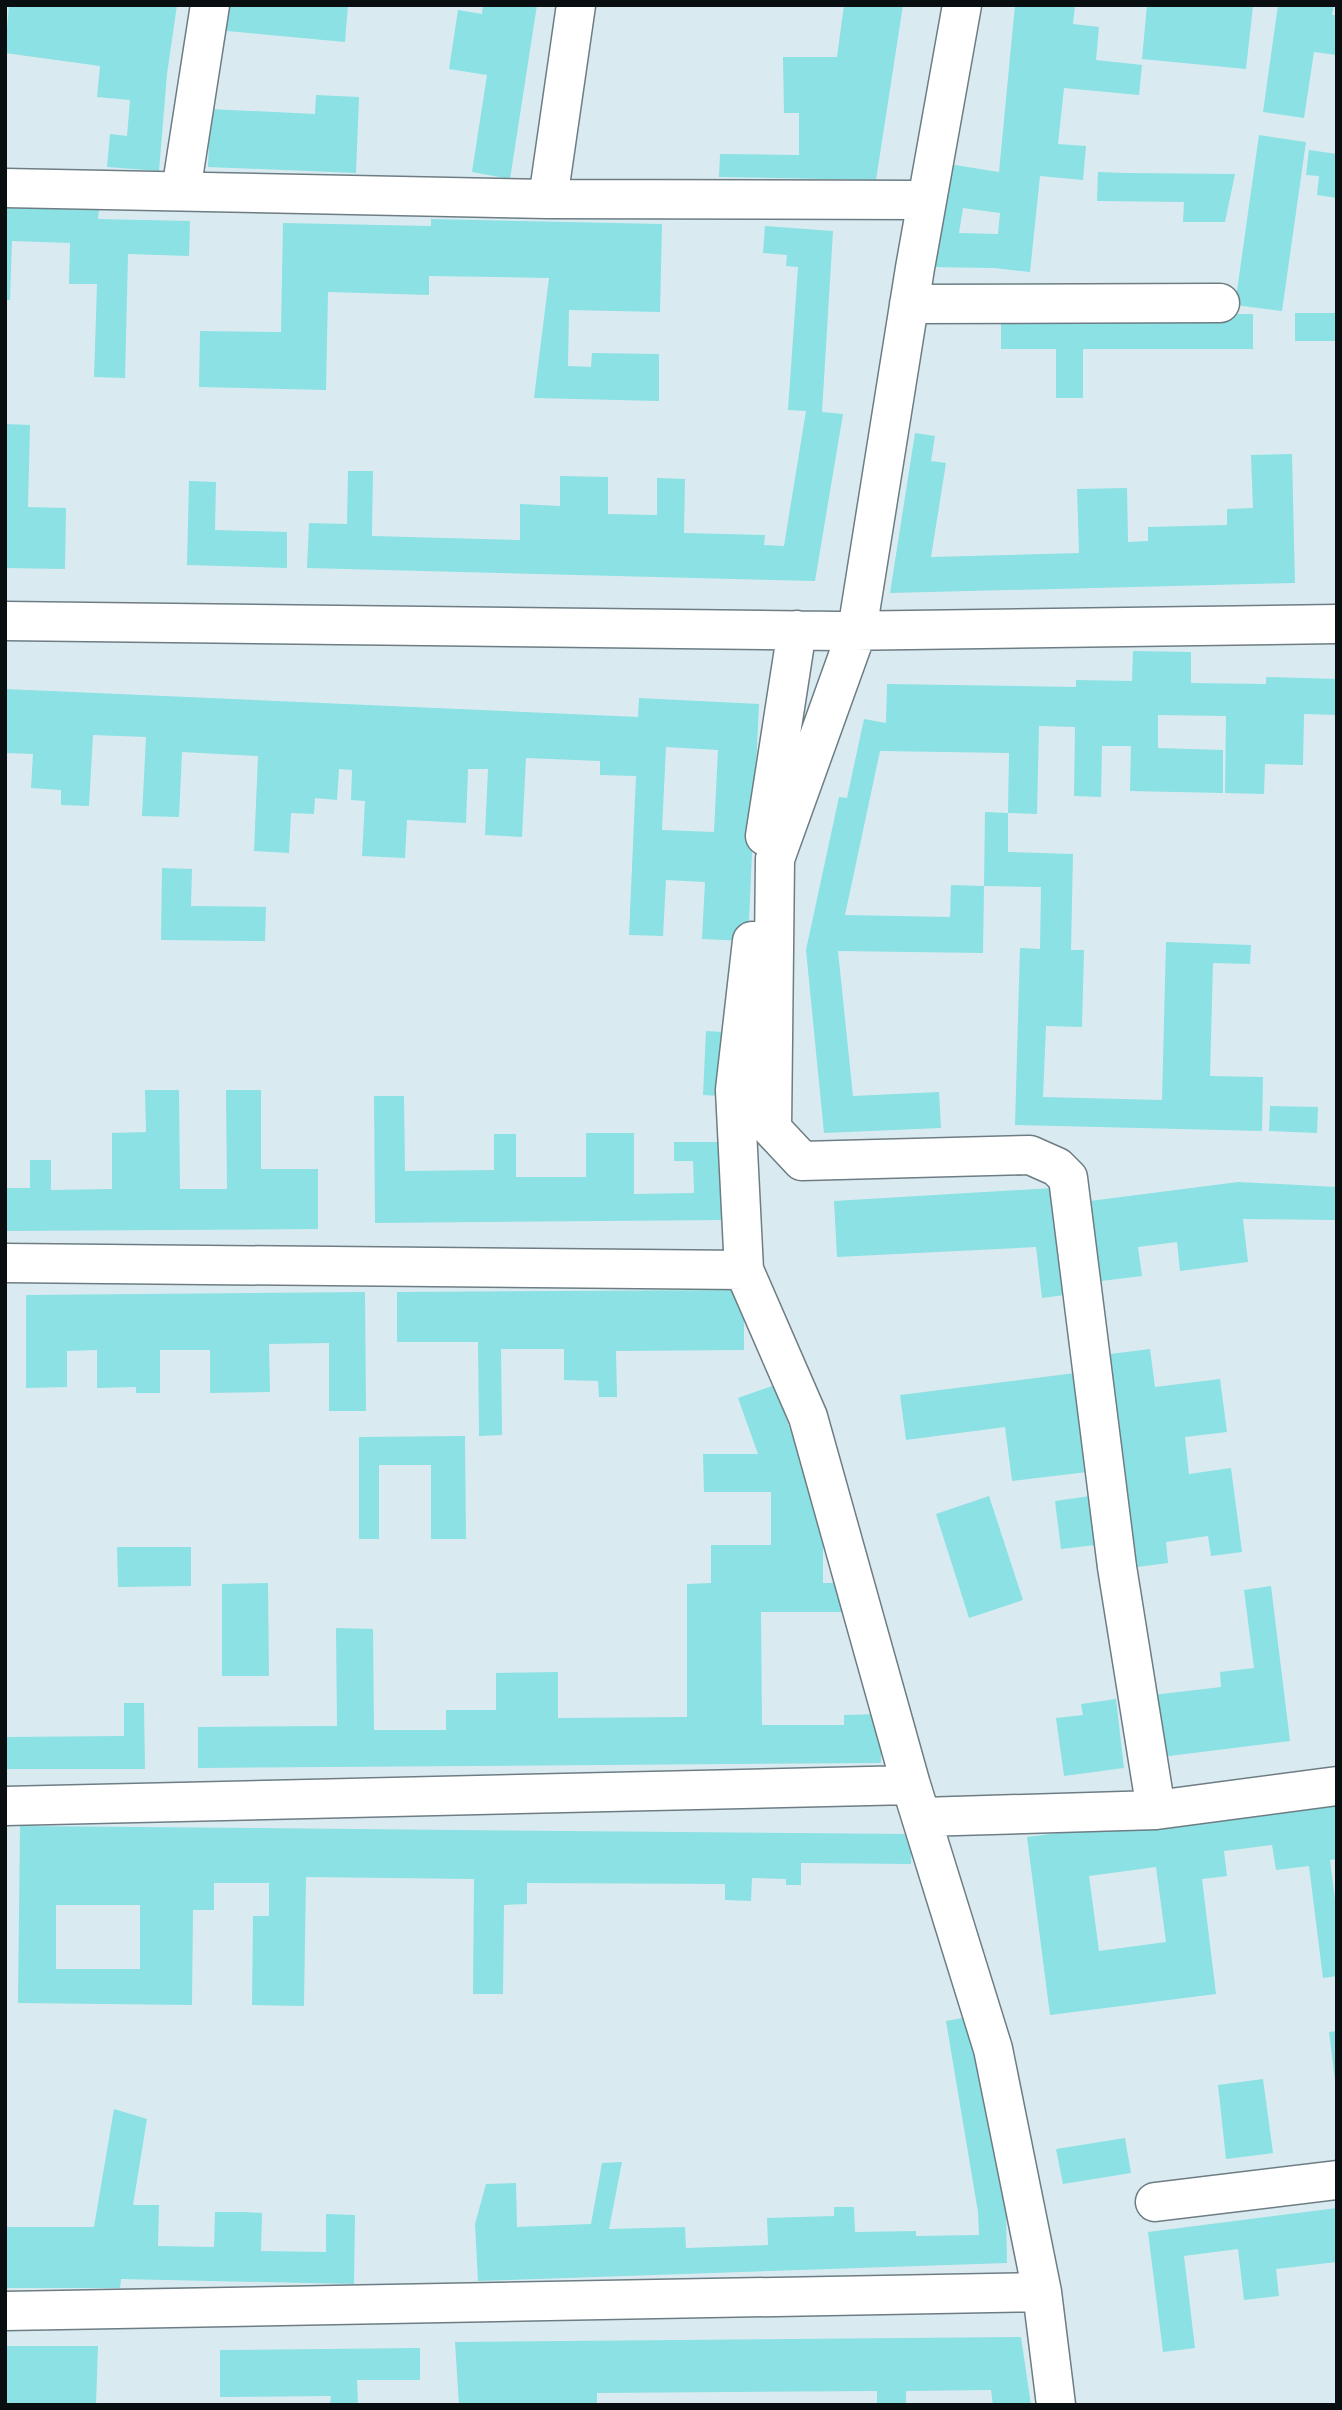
<svg xmlns="http://www.w3.org/2000/svg" width="1342" height="2410" font-family="'Noto Sans',sans-serif">
<style>
.building{fill:#8be1e3;fill-rule:evenodd}
.lines{fill:none;stroke-linecap:round;stroke-linejoin:round}
.minor-casing{stroke:#6d7d83;stroke-width:41}
.minor{stroke:#fff;stroke-width:38}
</style>
<rect width="100%" height="100%" fill="#d9ebf1"/>
<path class="building" d="M 9,5 L 177,5 L 167,74 L 159,171 L 107,167 L 110,134 L 127,136 L 130,100 L 97,97 L 100,66 L 5,53 Z
M 221,5 L 348,5 L 345,42 L 217,30 Z
M 483,5 L 537,5 L 510,179 L 472,172 L 487,75 L 449,69 L 458,10 L 482,14 Z
M 844,5 L 903,5 L 876,180 L 719,177 L 720,154 L 799,155 L 799,113 L 784,113 L 783,57 L 837,57 Z
M 1015,5 L 1075,5 L 1073,24 L 1099,27 L 1096,60 L 1142,65 L 1139,95 L 1064,88 L 1058,144 L 1086,146 L 1083,180 L 1040,176 L 1030,272 L 994,268 L 927,267 L 942,163 L 999,172 ZM 963,208 L 1000,213 L 998,234 L 959,233 Z
M 1147,5 L 1253,6 L 1246,69 L 1142,59 Z
M 1278,5 L 1334,5 L 1332,15 L 1337,15 L 1337,55 L 1314,52 L 1304,118 L 1263,112 Z
M 316,95 L 359,97 L 356,173 L 208,167 L 210,109 L 315,114 Z
M 1259,135 L 1306,142 L 1282,311 L 1235,305 Z
M 1309,150 L 1337,154 L 1337,198 L 1317,195 L 1319,176 L 1306,175 Z
M 1098,172 L 1126,173 L 1235,174 L 1225,222 L 1183,222 L 1184,202 L 1097,201 Z
M 5,208 L 99,210 L 98,219 L 190,221 L 189,256 L 128,254 L 125,378 L 94,377 L 97,284 L 69,284 L 70,243 L 12,241 L 10,300 L 5,300 Z
M 431,219 L 662,224 L 660,312 L 569,310 L 568,366 L 591,367 L 592,353 L 659,354 L 659,401 L 534,398 L 549,278 L 429,276 L 429,295 L 328,292 L 326,390 L 199,387 L 200,331 L 281,332 L 283,223 L 431,226 Z
M 765,226 L 833,231 L 822,412 L 843,414 L 815,581 L 307,568 L 309,523 L 347,524 L 348,471 L 373,471 L 372,536 L 520,540 L 520,504 L 560,506 L 560,476 L 608,477 L 608,514 L 657,515 L 657,478 L 685,479 L 684,533 L 765,535 L 764,545 L 784,546 L 806,411 L 788,410 L 798,267 L 786,266 L 787,255 L 763,253 Z
M 1295,313 L 1337,313 L 1337,341 L 1295,341 Z
M 1001,314 L 1253,314 L 1253,349 L 1083,349 L 1083,398 L 1056,398 L 1056,349 L 1001,349 Z
M 5,424 L 30,425 L 28,507 L 66,508 L 65,569 L 5,568 Z
M 915,433 L 935,436 L 931,461 L 946,463 L 931,557 L 1079,553 L 1077,489 L 1127,488 L 1128,542 L 1148,541 L 1148,527 L 1227,525 L 1227,509 L 1253,508 L 1251,455 L 1292,454 L 1295,583 L 890,593 Z
M 189,481 L 216,482 L 215,530 L 287,532 L 287,568 L 187,565 Z
M 1133,651 L 1191,652 L 1191,683 L 1266,684 L 1266,677 L 1337,679 L 1337,715 L 1304,714 L 1303,765 L 1265,764 L 1264,794 L 1225,793 L 1226,716 L 1158,715 L 1158,748 L 1223,750 L 1223,793 L 1130,791 L 1131,746 L 1102,746 L 1101,797 L 1074,796 L 1075,727 L 1039,726 L 1037,814 L 1008,813 L 1008,852 L 1073,854 L 1071,950 L 1084,950 L 1082,1027 L 1046,1026 L 1043,1097 L 1162,1100 L 1166,942 L 1251,945 L 1250,964 L 1213,963 L 1210,1076 L 1263,1077 L 1262,1131 L 1015,1125 L 1020,948 L 1040,949 L 1041,887 L 984,886 L 983,953 L 838,951 L 853,1096 L 939,1092 L 941,1128 L 824,1133 L 806,950 L 839,797 L 847,798 L 864,719 L 886,723 L 887,684 L 1076,687 L 1076,680 L 1132,681 ZM 880,751 L 1009,753 L 1008,813 L 985,812 L 984,886 L 951,885 L 950,917 L 845,915 Z
M 5,689 L 638,717 L 639,698 L 759,704 L 748,941 L 702,939 L 705,882 L 666,880 L 663,936 L 629,935 L 636,776 L 600,775 L 600,761 L 526,758 L 522,837 L 485,835 L 488,769 L 468,769 L 466,823 L 407,820 L 405,858 L 362,856 L 365,801 L 351,800 L 352,770 L 339,769 L 337,800 L 315,798 L 314,814 L 291,813 L 289,853 L 254,851 L 258,756 L 182,752 L 179,817 L 142,816 L 146,737 L 93,735 L 89,806 L 61,805 L 61,790 L 31,788 L 33,754 L 5,753 ZM 666,747 L 718,750 L 714,832 L 662,830 Z
M 162,868 L 192,869 L 191,906 L 266,907 L 265,941 L 161,940 Z
M 706,1031 L 724,1032 L 721,1096 L 703,1095 Z
M 145,1090 L 179,1090 L 180,1189 L 227,1189 L 226,1090 L 261,1090 L 261,1169 L 318,1169 L 318,1229 L 5,1231 L 5,1188 L 30,1188 L 30,1160 L 51,1160 L 51,1190 L 112,1189 L 112,1133 L 146,1132 Z
M 374,1096 L 404,1096 L 405,1171 L 494,1170 L 494,1134 L 516,1134 L 516,1177 L 586,1177 L 586,1133 L 634,1133 L 634,1194 L 694,1193 L 693,1161 L 674,1161 L 674,1142 L 726,1142 L 727,1220 L 375,1223 Z
M 1270,1106 L 1318,1107 L 1317,1133 L 1269,1131 Z
M 1238,1182 L 1337,1187 L 1337,1220 L 1243,1219 L 1248,1262 L 1180,1271 L 1177,1242 L 1138,1247 L 1142,1276 L 1101,1281 L 1090,1201 Z
M 1052,1188 L 1065,1295 L 1042,1298 L 1036,1247 L 837,1257 L 834,1201 Z
M 744,1290 L 744,1350 L 616,1351 L 617,1397 L 599,1397 L 598,1381 L 564,1380 L 564,1349 L 501,1349 L 502,1435 L 479,1436 L 478,1342 L 397,1342 L 397,1292 Z
M 365,1292 L 366,1411 L 329,1411 L 329,1343 L 269,1344 L 270,1392 L 210,1393 L 210,1350 L 160,1350 L 160,1393 L 136,1393 L 136,1387 L 97,1388 L 97,1350 L 67,1351 L 67,1387 L 26,1388 L 26,1295 Z
M 1150,1349 L 1155,1387 L 1220,1379 L 1227,1432 L 1185,1437 L 1189,1474 L 1231,1468 L 1242,1552 L 1211,1556 L 1208,1536 L 1166,1542 L 1168,1563 L 1137,1567 L 1110,1354 Z
M 1075,1373 L 1088,1472 L 1012,1481 L 1005,1427 L 906,1440 L 900,1395 Z
M 775,1385 L 811,1491 L 823,1491 L 823,1583 L 844,1583 L 844,1612 L 761,1612 L 762,1725 L 844,1725 L 844,1715 L 881,1714 L 881,1763 L 198,1768 L 198,1727 L 337,1726 L 336,1628 L 373,1629 L 374,1730 L 446,1730 L 446,1710 L 496,1710 L 496,1673 L 558,1672 L 558,1718 L 687,1717 L 687,1584 L 711,1583 L 711,1545 L 771,1545 L 771,1492 L 704,1492 L 703,1454 L 758,1454 L 738,1398 Z
M 465,1436 L 466,1539 L 431,1539 L 431,1465 L 379,1465 L 379,1539 L 359,1539 L 359,1437 Z
M 989,1496 L 1023,1600 L 969,1618 L 936,1514 Z
M 1090,1496 L 1096,1545 L 1061,1549 L 1055,1501 Z
M 117,1547 L 191,1547 L 191,1586 L 118,1587 Z
M 268,1583 L 269,1676 L 222,1676 L 222,1584 Z
M 1271,1586 L 1290,1741 L 1161,1757 L 1153,1695 L 1221,1687 L 1220,1672 L 1254,1668 L 1244,1590 Z
M 1116,1699 L 1124,1768 L 1064,1776 L 1056,1718 L 1083,1715 L 1081,1704 Z
M 124,1703 L 144,1703 L 145,1769 L 5,1769 L 5,1737 L 124,1736 Z
M 1337,1797 L 1337,1859 L 1330,1860 L 1337,1915 L 1337,1976 L 1323,1978 L 1309,1866 L 1276,1870 L 1272,1845 L 1224,1851 L 1227,1876 L 1202,1879 L 1216,1994 L 1050,2015 L 1027,1837 ZM 1156,1867 L 1166,1942 L 1099,1951 L 1089,1876 Z
M 20,1826 L 912,1834 L 911,1864 L 801,1863 L 801,1885 L 786,1885 L 786,1879 L 752,1878 L 751,1901 L 725,1900 L 725,1884 L 527,1883 L 527,1904 L 504,1905 L 503,1994 L 473,1994 L 474,1879 L 306,1877 L 304,2006 L 252,2005 L 253,1916 L 269,1916 L 269,1883 L 214,1883 L 214,1910 L 193,1910 L 192,2005 L 18,2003 ZM 56,1905 L 140,1905 L 140,1969 L 56,1969 Z
M 973,2016 L 1006,2211 L 1007,2263 L 478,2281 L 475,2224 L 486,2184 L 516,2183 L 517,2227 L 591,2224 L 602,2163 L 622,2162 L 609,2229 L 685,2227 L 686,2248 L 768,2245 L 767,2218 L 834,2216 L 834,2207 L 854,2207 L 855,2232 L 916,2231 L 916,2236 L 979,2235 L 978,2212 L 946,2021 Z
M 1337,2031 L 1337,2080 L 1335,2080 L 1329,2032 Z
M 1263,2079 L 1273,2153 L 1226,2159 L 1218,2085 Z
M 114,2109 L 147,2119 L 133,2205 L 159,2205 L 158,2246 L 214,2247 L 215,2212 L 244,2212 L 262,2213 L 261,2251 L 326,2252 L 326,2214 L 355,2215 L 354,2284 L 121,2279 L 120,2288 L 5,2288 L 5,2227 L 94,2227 Z
M 1125,2138 L 1131,2173 L 1063,2184 L 1056,2149 Z
M 1337,2208 L 1337,2262 L 1276,2269 L 1279,2296 L 1244,2300 L 1238,2249 L 1184,2256 L 1195,2348 L 1163,2352 L 1148,2232 Z
M 1021,2337 L 1031,2405 L 993,2405 L 991,2390 L 906,2391 L 906,2405 L 877,2405 L 877,2391 L 597,2393 L 597,2405 L 459,2405 L 455,2342 Z
M 5,2346 L 98,2346 L 96,2405 L 5,2405 Z
M 420,2348 L 420,2380 L 357,2380 L 358,2405 L 330,2405 L 331,2396 L 220,2397 L 220,2350 Z"/>
<g class="lines">
<defs>
<path id="minor" d="M 962,5 L 915,268 L 857,631 L 775,859 L 772,1129 L 802,1161 L 1030,1155 L 1057,1167 L 1068,1178 L 1117,1567 L 1156,1810
M 5,188 L 548,199 L 927,200
M 181,191 L 210,5
M 548,199 L 576,5
M 909,304 L 1220,303
M 5,621 L 837,631 L 1337,624
M 765,836 L 797,630
M 5,1263 L 744,1270 L 808,1417 L 911,1785 L 993,2049 L 1042,2292 L 1056,2405
M 744,1270 L 735,1090 L 752,941
M 5,1806 L 911,1785
M 922,1817 L 1156,1810 L 1337,1786
M 1155,2202 L 1337,2180
M 5,2311 L 1042,2292"/>
</defs>
<use href="#minor" class="minor-casing"/>
<use href="#minor" class="minor"/>
</g>
<rect width="1342" height="2410" fill="none" stroke="#090f11" stroke-width="14"/>
</svg>
